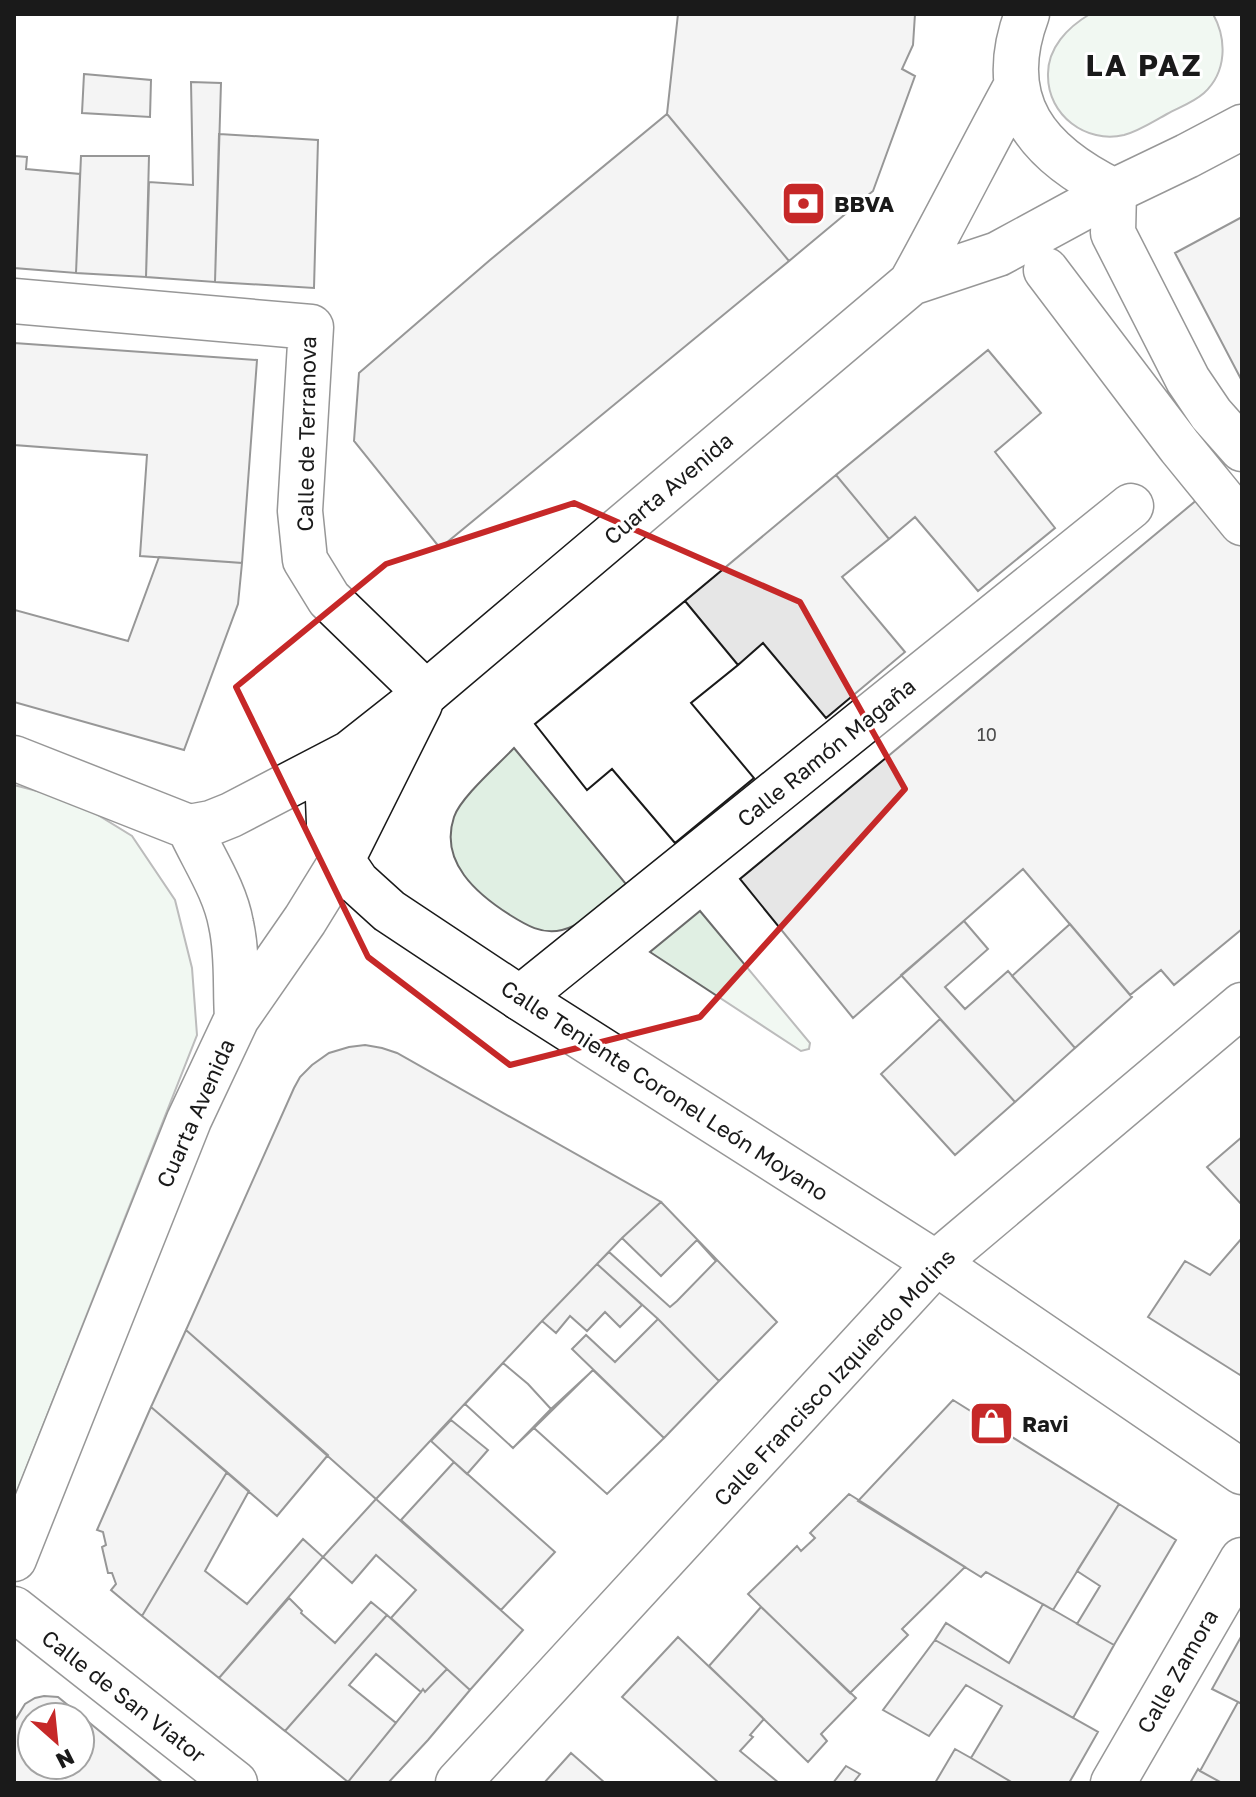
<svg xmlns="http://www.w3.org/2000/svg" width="1256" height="1797" font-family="'Golos Text',sans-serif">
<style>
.green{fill:#e0efe3;stroke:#6a6a6a;stroke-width:2}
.building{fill:#e6e6e6;stroke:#1a1a1a;stroke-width:2;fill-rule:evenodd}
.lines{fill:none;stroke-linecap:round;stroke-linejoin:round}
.pedestrian-casing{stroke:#1a1a1a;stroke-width:47}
.minor-casing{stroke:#1a1a1a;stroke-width:47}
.tertiary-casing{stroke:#1a1a1a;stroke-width:47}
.pedestrian{stroke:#fff;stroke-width:44}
.minor{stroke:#fff;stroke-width:44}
.tertiary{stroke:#fff;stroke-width:44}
.marked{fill:none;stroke:#c62828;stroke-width:6;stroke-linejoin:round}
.labels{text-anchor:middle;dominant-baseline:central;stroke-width:6;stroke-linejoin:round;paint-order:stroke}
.number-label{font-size:18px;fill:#4d4d4d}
.poi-label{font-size:22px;font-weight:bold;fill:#1a1a1a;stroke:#fff;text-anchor:start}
.street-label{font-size:22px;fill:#1a1a1a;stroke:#fff}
.district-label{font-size:30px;font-weight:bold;letter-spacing:2px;fill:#1a1a1a;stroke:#fff}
</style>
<rect width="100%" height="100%" fill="#fff"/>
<path class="green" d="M 1090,14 L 1213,14 C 1227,39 1227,72 1204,93 C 1194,102 1180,107 1167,114 C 1154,121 1139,131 1124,135 C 1086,144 1048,115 1048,76 C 1047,48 1068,27 1090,14 Z
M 514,748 L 626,884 C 609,898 583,926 562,930 C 542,935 526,925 510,915 C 477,894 439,862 454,817 C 460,798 498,765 514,748 Z
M 14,785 L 75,801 L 132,836 L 175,900 L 192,968 L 197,1035 L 14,1499 Z
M 700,911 L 810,1043 L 809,1049 L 801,1051 L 650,952 Z"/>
<path class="building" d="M 678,14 L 915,14 L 913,45 L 902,69 L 915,76 L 873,191 L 789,261 L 667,114 Z
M 84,74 L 151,80 L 150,117 L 82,113 Z
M 191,82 L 221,83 L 215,282 L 146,277 L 149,182 L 193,185 Z
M 667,114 L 789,261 L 440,548 L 354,441 L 359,373 L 490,260 Z
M 219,134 L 318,140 L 314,288 L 215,282 Z
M 14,156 L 27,157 L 26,169 L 80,174 L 76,273 L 14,268 Z
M 81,156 L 149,156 L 146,277 L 76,273 Z
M 1242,217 L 1242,381 L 1175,253 Z
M 14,343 L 257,360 L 242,563 L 140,556 L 147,455 L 14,445 Z
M 988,350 L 1041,413 L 995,452 L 1055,528 L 978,591 L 915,517 L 889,539 L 836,475 Z
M 836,475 L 889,539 L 842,577 L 905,652 L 826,718 L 763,643 L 738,665 L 685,601 Z
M 1204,494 L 1242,540 L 1242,929 L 1174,985 L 1161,970 L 1130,995 L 1023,869 L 853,1018 L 740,879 Z
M 159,557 L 242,563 L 238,604 L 184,750 L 14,702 L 15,610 L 128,641 Z
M 685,601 L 738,665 L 691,703 L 754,778 L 675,843 L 612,769 L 587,790 L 535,724 Z
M 685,601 L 738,665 L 691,703 L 754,778 L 675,843 L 612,769 L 587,790 L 535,724 Z
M 964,921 L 988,949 L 945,987 L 965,1009 L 1008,971 L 1075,1048 L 1015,1102 L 901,975 Z
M 1070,924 L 1132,997 L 1075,1048 L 1012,976 Z
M 940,1019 L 1015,1102 L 955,1155 L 881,1074 Z
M 365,1045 L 382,1048 L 397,1053 L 661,1202 L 622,1238 L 542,1321 L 376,1499 L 186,1330 L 294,1088 L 300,1077 L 312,1065 L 329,1053 L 349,1047 Z
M 1242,1137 L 1242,1205 L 1207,1167 Z
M 661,1202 L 777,1322 L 719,1381 L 658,1319 L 597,1264 L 609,1252 L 670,1307 L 677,1301 L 716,1261 L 697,1240 L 661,1276 L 622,1238 Z
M 1242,1238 L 1242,1372 L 1240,1375 L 1148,1317 L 1185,1261 L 1210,1275 Z
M 597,1264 L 642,1305 L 620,1327 L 605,1312 L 587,1331 L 570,1316 L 556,1333 L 542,1321 Z
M 658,1319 L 719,1381 L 664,1438 L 572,1349 L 586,1335 L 615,1362 Z
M 186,1330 L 328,1455 L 277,1516 L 151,1407 Z
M 503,1363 L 528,1384 L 551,1409 L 593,1370 L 664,1438 L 607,1494 L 534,1428 L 513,1448 L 465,1404 Z
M 503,1363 L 528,1384 L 551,1409 L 513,1448 L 465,1404 Z
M 593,1370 L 664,1438 L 607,1494 L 534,1428 Z
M 953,1400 L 1119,1504 L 1053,1610 L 986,1572 L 981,1577 L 858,1501 Z
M 151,1407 L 227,1472 L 142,1616 L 111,1590 L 116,1584 L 112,1573 L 108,1573 L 102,1547 L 106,1545 L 103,1532 L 97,1530 Z
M 451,1420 L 488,1450 L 467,1474 L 431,1441 Z
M 454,1462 L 555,1552 L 501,1610 L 401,1520 Z
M 227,1472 L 249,1491 L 205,1571 L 247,1604 L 303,1539 L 323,1557 L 219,1678 L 142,1616 Z
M 849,1494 L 965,1567 L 902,1629 L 908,1635 L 850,1693 L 748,1594 L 797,1546 L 801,1551 L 815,1538 L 810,1533 Z
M 376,1499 L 523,1630 L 470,1690 L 391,1618 L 416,1590 L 376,1555 L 352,1583 L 323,1557 Z
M 1119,1504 L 1176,1540 L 1114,1645 L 1077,1624 L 1100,1586 L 1077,1571 Z
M 289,1598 L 302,1611 L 301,1613 L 335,1643 L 371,1602 L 387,1615 L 285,1731 L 219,1678 Z
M 1043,1604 L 1114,1645 L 1073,1718 L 935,1640 L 946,1623 L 1009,1663 Z
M 761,1607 L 856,1698 L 821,1734 L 827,1741 L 808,1762 L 709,1666 Z
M 387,1615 L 447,1669 L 425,1692 L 423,1689 L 421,1692 L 376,1654 L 349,1685 L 396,1723 L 348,1782 L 285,1731 Z
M 1242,1635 L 1242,1704 L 1212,1689 Z
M 678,1637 L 764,1719 L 750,1735 L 753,1737 L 740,1751 L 779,1783 L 719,1783 L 622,1697 Z
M 935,1640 L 1098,1732 L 1069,1783 L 1013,1783 L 971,1758 L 1002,1706 L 966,1685 L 929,1736 L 883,1710 Z
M 447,1669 L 470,1690 L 428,1740 L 388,1783 L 348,1782 L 421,1692 L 423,1689 L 425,1692 Z
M 44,1696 L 58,1697 L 163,1783 L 14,1783 L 14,1722 L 25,1704 L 35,1698 ZM 32,1717 L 80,1717 L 80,1765 L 32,1765 Z
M 1238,1702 L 1242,1704 L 1242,1783 L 1222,1783 L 1200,1771 Z
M 955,1749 L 971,1758 L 1013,1783 L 935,1783 Z
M 571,1753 L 605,1783 L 544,1783 Z
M 846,1766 L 860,1774 L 853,1783 L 833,1783 Z
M 1198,1769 L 1200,1771 L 1222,1783 L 1190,1783 Z"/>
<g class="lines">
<defs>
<path id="pedestrian" d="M 1114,191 L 1113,233 L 1188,380 L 1211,414 L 1242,449
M 1046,270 L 1180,447 L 1242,523
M 520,998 L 1131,506"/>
<path id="minor" d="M 14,301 L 311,327 L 300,511 L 305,560 L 329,599 L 426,693
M 458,1783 L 936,1263 L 1242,1005
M 1113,1783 L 1242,1560"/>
<path id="tertiary" d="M 1027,14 C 994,102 1037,153 1114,191
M 911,283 L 998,254 L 1114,191 L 1187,156 L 1242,127
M 350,753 L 328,799 L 329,824 L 342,860 L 357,882 L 389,911 L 520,998 L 936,1263 L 1242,1472
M 14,758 L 189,827 L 211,823 L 231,815 L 350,753 L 426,693 L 911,283 C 947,218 980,152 1016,86
M 189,827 C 203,858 225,890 231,924 C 238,955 235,987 237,1018
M 14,1559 L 189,1120 L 237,1018 L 305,920 L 342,860 L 420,704
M 14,1609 L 235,1783"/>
</defs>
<use href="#pedestrian" class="pedestrian-casing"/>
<use href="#minor" class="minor-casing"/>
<use href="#tertiary" class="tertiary-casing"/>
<use href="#pedestrian" class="pedestrian"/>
<use href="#minor" class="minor"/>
<use href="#tertiary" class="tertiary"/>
</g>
<path d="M0 0H1256V1797H0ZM 574,503 L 800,602 L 905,789 L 700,1017 L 510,1065 L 368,957 L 236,687 L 386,564 Z" fill="#fff" fill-opacity=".55" fill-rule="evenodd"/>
<path class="marked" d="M 574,503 L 800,602 L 905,789 L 700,1017 L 510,1065 L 368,957 L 236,687 L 386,564 Z"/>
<defs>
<symbol id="bank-square" viewBox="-11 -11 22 22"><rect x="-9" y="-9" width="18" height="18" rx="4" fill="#c62828" stroke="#fff"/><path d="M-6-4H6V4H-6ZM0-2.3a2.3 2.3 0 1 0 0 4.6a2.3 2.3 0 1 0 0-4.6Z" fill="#fff"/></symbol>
<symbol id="shop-square" viewBox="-11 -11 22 22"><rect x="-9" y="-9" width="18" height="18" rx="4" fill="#c62828" stroke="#fff"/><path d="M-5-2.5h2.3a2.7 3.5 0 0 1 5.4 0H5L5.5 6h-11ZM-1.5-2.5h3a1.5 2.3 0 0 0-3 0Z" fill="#fff"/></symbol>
</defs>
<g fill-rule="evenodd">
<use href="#bank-square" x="778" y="178" width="51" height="51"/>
<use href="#shop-square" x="966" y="1398" width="51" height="51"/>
</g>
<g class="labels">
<g class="number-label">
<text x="987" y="734">10</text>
</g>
<g class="poi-label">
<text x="834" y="203">BBVA</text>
<text x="1022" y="1423">Ravi</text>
</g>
<g class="street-label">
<text transform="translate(306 434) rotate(-89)">Calle de Terranova</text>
<text transform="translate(668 488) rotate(-40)">Cuarta Avenida</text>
<text transform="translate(826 752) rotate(-39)">Calle Ramón Magaña</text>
<text transform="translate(665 1090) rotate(33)">Calle Teniente Coronel León Moyano</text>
<text transform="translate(195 1113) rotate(-66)">Cuarta Avenida</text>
<text transform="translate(834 1377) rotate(-47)">Calle Francisco Izquierdo Molins</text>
<text transform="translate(1177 1671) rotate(-60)">Calle Zamora</text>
<text transform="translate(124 1696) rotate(38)">Calle de San Viator</text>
</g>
<g class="district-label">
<text x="1144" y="65">LA PAZ</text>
</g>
</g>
<rect width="1256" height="1797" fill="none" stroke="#1a1a1a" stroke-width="32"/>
<g transform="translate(56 1741) rotate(153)"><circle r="38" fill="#ffffff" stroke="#a3a3a3" stroke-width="2"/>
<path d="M0-6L14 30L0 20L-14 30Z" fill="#c62828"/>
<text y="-12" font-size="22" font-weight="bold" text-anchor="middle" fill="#1a1a1a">N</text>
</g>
</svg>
